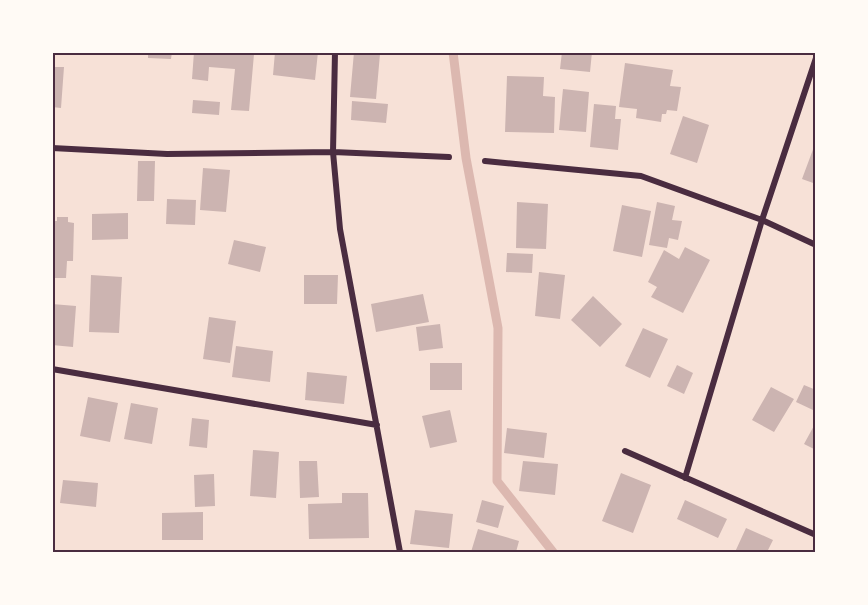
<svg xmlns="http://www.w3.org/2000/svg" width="868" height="605" font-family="'Libre Baskerville',serif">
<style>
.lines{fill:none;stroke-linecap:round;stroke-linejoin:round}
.stream{stroke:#dcb8b0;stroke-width:9}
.building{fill:#ccb4b1}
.minor{stroke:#4a2c40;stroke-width:6}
.neatline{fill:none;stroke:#4a2c40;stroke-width:2}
</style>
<rect width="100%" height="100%" fill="#f7e1d7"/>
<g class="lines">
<path class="stream" d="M 453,52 L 466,158 L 498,328 L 497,481 L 553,552"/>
</g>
<path class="building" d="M 148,52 L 172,52 L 171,59 L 148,58 Z
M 194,52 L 254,54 L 249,111 L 231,110 L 235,69 L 209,67 L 208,81 L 192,79 Z
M 275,52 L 318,52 L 315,80 L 273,75 Z
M 354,52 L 380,54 L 376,99 L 350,97 Z
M 562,52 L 592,52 L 590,72 L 560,69 Z
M 625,63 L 673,70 L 670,86 L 681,87 L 677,111 L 667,110 L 666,114 L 662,114 L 661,122 L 636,118 L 637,109 L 619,107 Z
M 52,67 L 64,67 L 61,108 L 52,107 Z
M 507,76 L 544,77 L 543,96 L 555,97 L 554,133 L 505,132 Z
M 563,89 L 589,92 L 586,132 L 559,130 Z
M 193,100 L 220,102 L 219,115 L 192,113 Z
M 352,101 L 388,104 L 386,123 L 351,120 Z
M 594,104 L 616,106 L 615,119 L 621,119 L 618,150 L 590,147 Z
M 683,116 L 709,125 L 697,163 L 670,154 Z
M 815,144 L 816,144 L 816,184 L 802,179 Z
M 138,161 L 155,161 L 154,201 L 137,201 Z
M 203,168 L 230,170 L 226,212 L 200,210 Z
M 167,199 L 196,200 L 195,225 L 166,224 Z
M 517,202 L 548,204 L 546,249 L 516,248 Z
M 657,202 L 675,206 L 672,220 L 682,221 L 678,240 L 669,238 L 667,248 L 649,245 Z
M 622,205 L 651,211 L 642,257 L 613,251 Z
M 128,213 L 128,239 L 92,240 L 92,214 Z
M 57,217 L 68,217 L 68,222 L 74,223 L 73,261 L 67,261 L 66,278 L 52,278 L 52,221 L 57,221 Z
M 234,240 L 266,247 L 260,272 L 228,264 Z
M 685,247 L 710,260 L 683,313 L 651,297 L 657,287 L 648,282 L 664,250 L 679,259 Z
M 507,253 L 533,254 L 532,273 L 506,272 Z
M 539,272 L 565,275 L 560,319 L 535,316 Z
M 91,275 L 122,277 L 119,333 L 89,332 Z
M 304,275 L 338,275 L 337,304 L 304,304 Z
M 423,294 L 429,322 L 376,332 L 371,304 Z
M 593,296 L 622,324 L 600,347 L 571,320 Z
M 52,304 L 76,306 L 73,347 L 52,345 Z
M 209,317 L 236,321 L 230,363 L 203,359 Z
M 440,324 L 443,348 L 419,351 L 416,327 Z
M 643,328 L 668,339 L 650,378 L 625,366 Z
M 236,346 L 273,351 L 270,382 L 232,377 Z
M 430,363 L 462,363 L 462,390 L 430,390 Z
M 677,365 L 693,373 L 684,394 L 667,386 Z
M 307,372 L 347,376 L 344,404 L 305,400 Z
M 804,385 L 816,390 L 816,406 L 813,410 L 796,402 Z
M 771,387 L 794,399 L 774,432 L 752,420 Z
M 88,397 L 118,403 L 110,442 L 80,436 Z
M 131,403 L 158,408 L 152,444 L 124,439 Z
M 450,410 L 457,442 L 430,448 L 422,416 Z
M 192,418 L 209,420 L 207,448 L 189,446 Z
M 816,422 L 816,450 L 804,444 Z
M 507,428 L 547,433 L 544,458 L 504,453 Z
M 253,450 L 279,452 L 276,498 L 250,496 Z
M 299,461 L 317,461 L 319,497 L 300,498 Z
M 523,461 L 558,464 L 555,495 L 519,491 Z
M 621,473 L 651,485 L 633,533 L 602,521 Z
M 214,474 L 215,506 L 195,507 L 194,475 Z
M 63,480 L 98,483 L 96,507 L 60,503 Z
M 342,493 L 368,493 L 369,538 L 309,539 L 308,504 L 342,503 Z
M 482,500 L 504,506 L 498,528 L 476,522 Z
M 685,500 L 727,519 L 718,538 L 677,519 Z
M 415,510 L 453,514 L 449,548 L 410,544 Z
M 203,512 L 203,540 L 162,540 L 162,513 Z
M 746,528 L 773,540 L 767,552 L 735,552 Z
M 478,529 L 519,541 L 516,552 L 471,552 Z"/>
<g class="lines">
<path class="minor" d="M 335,52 L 333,152 L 340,229 L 400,552
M 52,148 L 167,154 L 333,152 L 449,157
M 485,161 L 641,176 L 762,220 L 816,245
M 52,369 L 377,425
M 625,451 L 816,535
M 685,478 L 762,220 L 816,58"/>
</g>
<rect width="868" height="605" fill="none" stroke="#fffaf5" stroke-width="108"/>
<rect x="54" y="54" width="760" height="497" class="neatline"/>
</svg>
